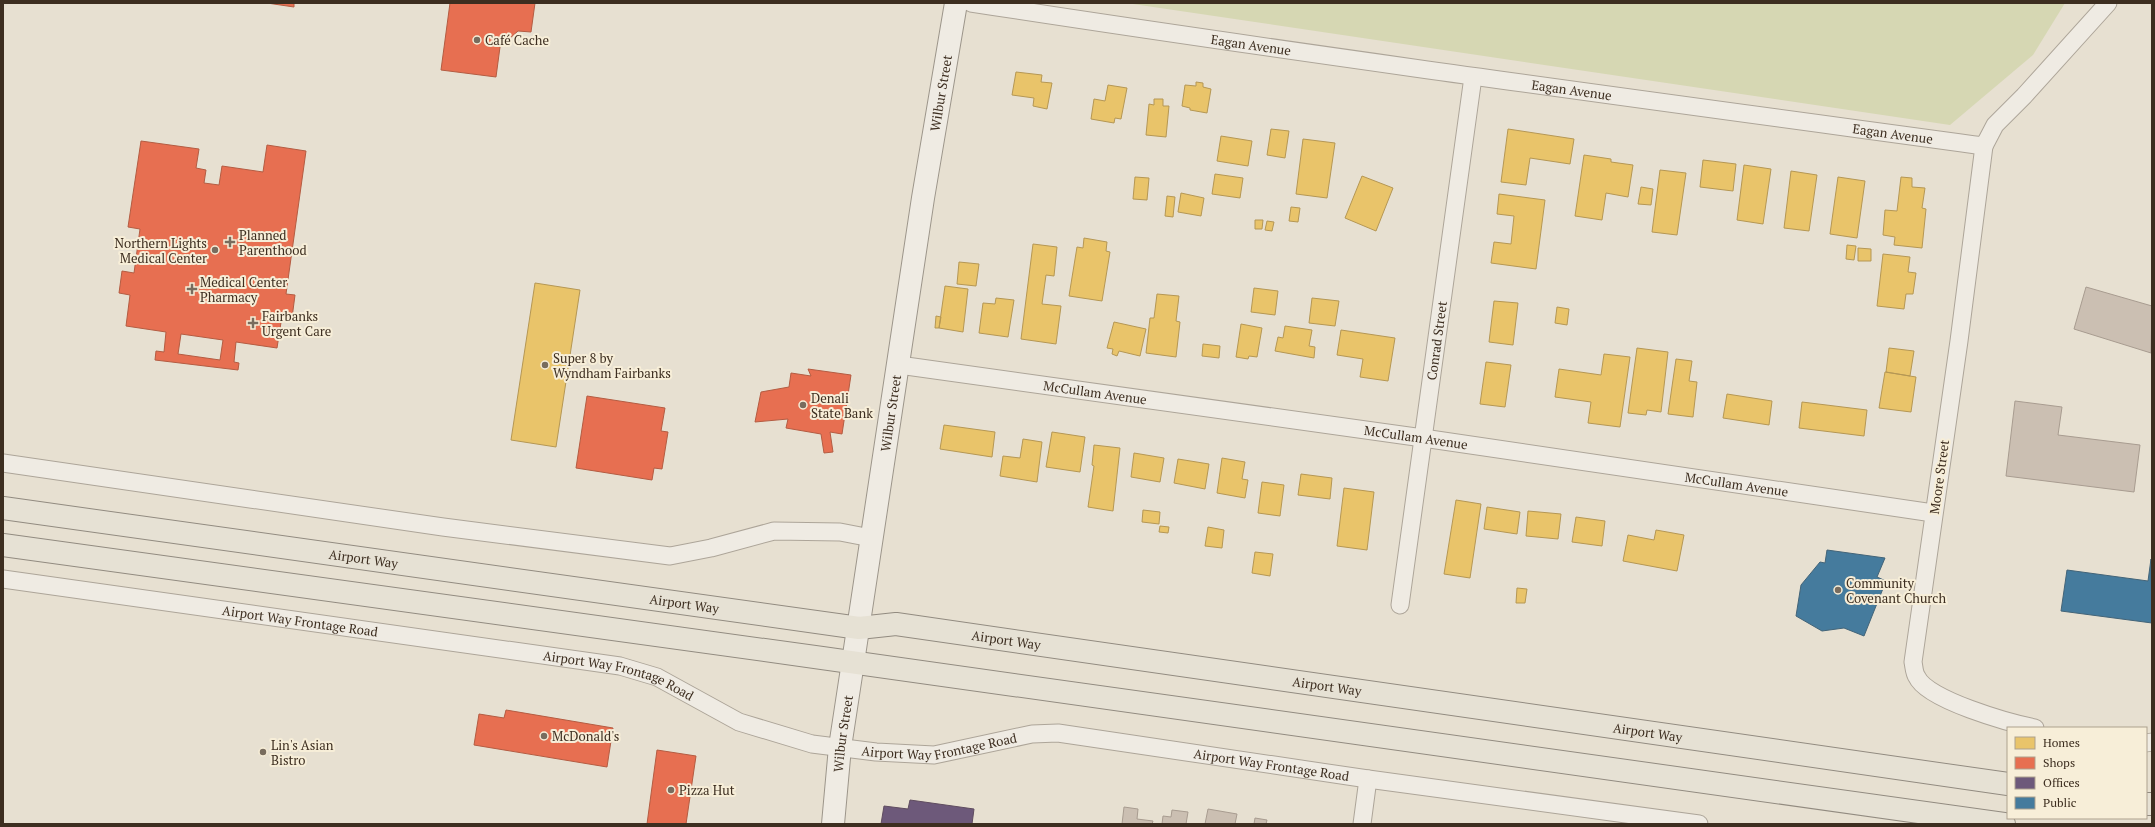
<svg xmlns="http://www.w3.org/2000/svg" width="2155" height="827" font-family="'PT Serif',serif">
<style>
.green{fill:#d6d7b3}
.homes{fill:#e9c46a;stroke:#b59754}
.shops{fill:#e76f51;stroke:#b45c42;fill-rule:evenodd}
.offices{fill:#6d597a;stroke:#5f4c5f}
.public{fill:#457b9d;stroke:#436478}
.building{fill:#cbbfb2;stroke:#a89c90}
.lines{fill:none;stroke-linecap:round;stroke-linejoin:round}
.street-casing{stroke:#ada599;stroke-width:19}
.secondary-casing{stroke:#9c958a;stroke-width:24}
.primary-casing{stroke:#928b80;stroke-width:24}
.street{stroke:#efebe3;stroke-width:17}
.secondary{stroke:#efebe3;stroke-width:22}
.primary{stroke:#e6e1d4;stroke-width:22}
.poi-dot{fill:#786c5e;stroke:#f7eed8;stroke-width:1.5}
.labels{text-anchor:middle;dominant-baseline:central;stroke-width:4;stroke-linejoin:round;paint-order:stroke}
.poi-label{font-size:13px;fill:#3d2e20;stroke:#f7eed8;text-anchor:start}
.street-label{font-size:13px;fill:#3d2e20;stroke:#f7eed8}
</style>
<rect width="100%" height="100%" fill="#e7e0d1"/>
<path class="green" d="M 1126,3 L 2065,3 L 2033,55 L 1950,125 Z"/>
<path class="homes" d="M 1016,72 L 1042,75 L 1041,82 L 1052,83 L 1047,109 L 1033,106 L 1034,98 L 1012,95 Z
M 1196,82 L 1203,83 L 1203,87 L 1211,89 L 1207,113 L 1190,110 L 1190,108 L 1182,106 L 1185,85 L 1196,86 Z
M 1108,85 L 1127,88 L 1121,119 L 1115,118 L 1114,123 L 1091,119 L 1094,99 L 1105,101 Z
M 1154,99 L 1163,99 L 1163,106 L 1169,106 L 1166,137 L 1146,135 L 1149,104 L 1154,105 Z
M 1271,129 L 1289,131 L 1285,158 L 1267,155 Z
M 1508,129 L 1574,139 L 1570,164 L 1530,158 L 1526,185 L 1501,182 Z
M 1221,136 L 1252,141 L 1248,166 L 1217,161 Z
M 1303,139 L 1335,143 L 1327,198 L 1296,194 Z
M 1584,155 L 1611,159 L 1611,162 L 1633,165 L 1628,197 L 1606,193 L 1602,220 L 1575,216 Z
M 1703,160 L 1736,164 L 1733,191 L 1700,187 Z
M 1744,165 L 1771,169 L 1763,224 L 1737,220 Z
M 1660,170 L 1686,173 L 1677,235 L 1652,232 Z
M 1791,171 L 1817,175 L 1809,231 L 1784,228 Z
M 1215,174 L 1243,178 L 1240,198 L 1212,194 Z
M 1362,176 L 1393,188 L 1376,231 L 1345,218 Z
M 1135,177 L 1149,178 L 1147,200 L 1133,199 Z
M 1838,177 L 1865,181 L 1857,238 L 1830,234 Z
M 1901,177 L 1912,178 L 1912,187 L 1925,188 L 1922,208 L 1926,209 L 1922,248 L 1894,245 L 1895,237 L 1883,235 L 1885,210 L 1897,211 Z
M 1641,187 L 1653,189 L 1651,205 L 1638,204 Z
M 1181,193 L 1204,198 L 1201,216 L 1178,212 Z
M 1499,194 L 1545,200 L 1536,269 L 1491,263 L 1494,242 L 1511,244 L 1514,216 L 1497,214 Z
M 1167,196 L 1175,197 L 1173,217 L 1165,216 Z
M 1291,207 L 1300,208 L 1298,222 L 1289,221 Z
M 1255,220 L 1263,220 L 1262,229 L 1255,229 Z
M 1267,221 L 1274,222 L 1272,231 L 1265,230 Z
M 1084,238 L 1107,242 L 1106,251 L 1110,252 L 1102,301 L 1069,296 L 1077,247 L 1083,248 Z
M 1033,244 L 1057,247 L 1054,276 L 1046,275 L 1042,304 L 1061,306 L 1056,344 L 1021,339 Z
M 1847,245 L 1856,246 L 1854,260 L 1846,259 Z
M 1858,248 L 1871,249 L 1871,261 L 1858,261 Z
M 1883,254 L 1910,257 L 1908,272 L 1916,273 L 1913,294 L 1906,294 L 1904,309 L 1877,306 Z
M 959,262 L 979,264 L 976,286 L 957,284 Z
M 535,283 L 580,290 L 556,447 L 511,440 Z
M 945,286 L 968,289 L 963,332 L 939,328 Z
M 1254,288 L 1278,291 L 1275,315 L 1251,312 Z
M 1157,294 L 1179,296 L 1176,321 L 1180,322 L 1176,357 L 1146,353 L 1150,318 L 1154,318 Z
M 996,298 L 1014,300 L 1008,337 L 979,333 L 983,303 L 995,304 Z
M 1312,298 L 1339,301 L 1335,326 L 1309,323 Z
M 1494,301 L 1518,303 L 1513,345 L 1489,342 Z
M 1557,307 L 1569,309 L 1567,325 L 1555,323 Z
M 936,316 L 941,317 L 939,328 L 935,328 Z
M 1114,322 L 1146,329 L 1140,356 L 1119,351 L 1117,356 L 1112,354 L 1113,349 L 1107,348 Z
M 1241,324 L 1262,328 L 1257,357 L 1249,356 L 1248,359 L 1236,357 Z
M 1285,326 L 1312,330 L 1309,346 L 1315,347 L 1314,358 L 1275,351 L 1278,337 L 1283,338 Z
M 1341,330 L 1395,338 L 1388,381 L 1360,377 L 1363,359 L 1337,355 Z
M 1203,344 L 1220,346 L 1219,358 L 1202,356 Z
M 1637,348 L 1668,352 L 1661,412 L 1647,410 L 1646,415 L 1628,413 Z
M 1889,348 L 1914,351 L 1910,376 L 1886,372 Z
M 1604,354 L 1630,357 L 1620,427 L 1588,423 L 1591,402 L 1555,397 L 1559,369 L 1601,375 Z
M 1676,359 L 1692,361 L 1689,381 L 1697,382 L 1693,417 L 1668,414 Z
M 1486,362 L 1511,365 L 1505,407 L 1480,404 Z
M 1885,372 L 1916,377 L 1911,412 L 1879,408 Z
M 1727,394 L 1772,401 L 1769,425 L 1723,418 Z
M 1802,402 L 1867,410 L 1864,436 L 1799,428 Z
M 944,425 L 995,432 L 992,457 L 940,449 Z
M 1052,432 L 1085,437 L 1080,472 L 1046,467 Z
M 1023,439 L 1042,442 L 1037,482 L 1000,476 L 1003,456 L 1020,458 Z
M 1094,445 L 1120,448 L 1113,511 L 1088,507 L 1094,466 L 1092,465 Z
M 1134,453 L 1164,458 L 1160,482 L 1131,477 Z
M 1222,458 L 1245,462 L 1242,479 L 1248,480 L 1245,498 L 1217,493 Z
M 1178,459 L 1209,464 L 1205,489 L 1174,483 Z
M 1301,474 L 1332,478 L 1330,499 L 1298,495 Z
M 1262,482 L 1284,485 L 1280,516 L 1258,513 Z
M 1344,488 L 1374,492 L 1367,550 L 1337,546 Z
M 1456,500 L 1481,504 L 1470,578 L 1444,574 Z
M 1487,507 L 1520,512 L 1517,534 L 1484,529 Z
M 1143,510 L 1160,512 L 1159,524 L 1142,522 Z
M 1528,511 L 1561,514 L 1558,539 L 1526,536 Z
M 1576,517 L 1605,521 L 1602,546 L 1572,542 Z
M 1160,526 L 1169,527 L 1168,533 L 1159,532 Z
M 1208,527 L 1224,530 L 1222,548 L 1205,546 Z
M 1656,530 L 1684,535 L 1677,571 L 1623,561 L 1628,535 L 1654,540 Z
M 1255,552 L 1273,554 L 1270,576 L 1252,573 Z
M 1517,588 L 1527,589 L 1525,603 L 1516,603 Z"/>
<path class="shops" d="M 267,3 L 294,3 L 294,7 Z
M 450,3 L 535,3 L 531,32 L 518,31 L 500,47 L 496,77 L 441,70 Z
M 141,141 L 199,149 L 196,168 L 206,170 L 204,183 L 219,185 L 222,166 L 263,172 L 267,145 L 306,151 L 286,294 L 295,295 L 292,318 L 282,316 L 277,348 L 236,342 L 234,362 L 239,363 L 238,370 L 155,360 L 156,351 L 164,352 L 166,332 L 126,326 L 130,295 L 119,293 L 122,271 L 134,273 L 140,229 L 128,227 ZM 181,334 L 223,340 L 220,360 L 178,354 Z
M 808,369 L 851,375 L 842,434 L 830,432 L 833,452 L 824,453 L 821,434 L 786,428 L 788,419 L 755,422 L 761,392 L 789,387 L 791,373 L 811,376 Z
M 587,396 L 665,408 L 661,431 L 668,432 L 662,469 L 654,468 L 652,480 L 576,468 Z
M 506,710 L 613,728 L 607,767 L 474,745 L 479,714 L 504,718 Z
M 657,750 L 696,756 L 686,824 L 647,824 Z"/>
<path class="offices" d="M 910,800 L 974,809 L 972,824 L 881,824 L 884,806 L 908,809 Z"/>
<path class="public" d="M 1827,550 L 1885,558 L 1877,577 L 1886,581 L 1864,636 L 1844,628 L 1822,631 L 1796,616 L 1801,585 L 1820,562 L 1825,563 Z
M 2151,559 L 2152,623 L 2061,611 L 2067,570 L 2148,581 Z"/>
<path class="building" d="M 2086,287 L 2152,306 L 2151,353 L 2074,329 Z
M 2015,401 L 2062,407 L 2058,435 L 2140,445 L 2134,492 L 2006,476 Z
M 1124,807 L 1138,809 L 1137,819 L 1153,821 L 1152,824 L 1122,824 Z
M 1208,809 L 1237,814 L 1235,824 L 1205,824 Z
M 1172,810 L 1188,812 L 1186,824 L 1162,824 L 1163,816 L 1171,817 Z
M 1255,818 L 1267,820 L 1266,824 L 1254,824 Z"/>
<g class="lines">
<defs>
<g id="street">
<path id="s1" d="M 971,3 C 1308,55 1646,100 1984,146 L 1995,125 L 2024,96 L 2108,3"/>
<path d="M 1984,146 L 1959,341 L 1913,662 C 1914,666 1914,673 1917,677 C 1927,700 2010,723 2035,728"/>
<path id="s2" d="M 899,365 L 1423,438 L 1933,513"/>
<path d="M 3,463 L 443,527 L 670,556 L 711,548 L 774,531 L 840,532 L 871,538"/>
<path id="s3" d="M 3,579 L 620,666 L 657,677 L 739,722 L 812,744 L 876,752 L 934,755 L 1032,734 L 1058,733 L 1368,779 L 1699,824"/>
<path id="s4" d="M 1400,605 L 1473,77"/>
<path d="M 2146,743 L 2152,742"/>
<path d="M 1362,824 L 1368,779"/>
</g>
<g id="secondary">
<path id="s5" d="M 833,824 L 840,747 L 853,662 L 923,198 L 956,3"/>
</g>
<g id="primary">
<path id="s6" d="M 3,508 L 859,628 L 896,624 L 2008,784"/>
<path d="M 3,545 L 822,658 L 2004,824"/>
<path d="M 2146,804 L 2152,804"/>
</g>
</defs>
<use href="#street" class="street-casing"/>
<use href="#secondary" class="secondary-casing"/>
<use href="#primary" class="primary-casing"/>
<use href="#street" class="street"/>
<use href="#secondary" class="secondary"/>
<use href="#primary" class="primary"/>
</g>
<g class="poi-dot">
<circle cx="477" cy="40" r="4"/>
<path d="M228 236h4v4h4v4h-4v4h-4v-4h-4v-4h4z"/>
<circle cx="215" cy="250" r="4"/>
<path d="M190 283h4v4h4v4h-4v4h-4v-4h-4v-4h4z"/>
<path d="M251 317h4v4h4v4h-4v4h-4v-4h-4v-4h4z"/>
<circle cx="545" cy="365" r="4"/>
<circle cx="803" cy="405" r="4"/>
<circle cx="1838" cy="590" r="4"/>
<circle cx="544" cy="736" r="4"/>
<circle cx="263" cy="752" r="4"/>
<circle cx="671" cy="790" r="4"/>
</g>
<g class="labels">
<g class="poi-label">
<text x="485" y="40">Café Cache</text>
<text x="239" y="235">Planned<tspan x="239" dy="15">Parenthood</tspan></text>
<text x="207" y="243" text-anchor="end">Northern Lights<tspan x="207" dy="15">Medical Center</tspan></text>
<text x="200" y="282">Medical Center<tspan x="200" dy="15">Pharmacy</tspan></text>
<text x="262" y="316">Fairbanks<tspan x="262" dy="15">Urgent Care</tspan></text>
<text x="553" y="358">Super 8 by<tspan x="553" dy="15">Wyndham Fairbanks</tspan></text>
<text x="811" y="398">Denali<tspan x="811" dy="15">State Bank</tspan></text>
<text x="1846" y="583">Community<tspan x="1846" dy="15">Covenant Church</tspan></text>
<text x="552" y="736">McDonald's</text>
<text x="271" y="745">Lin's Asian<tspan x="271" dy="15">Bistro</tspan></text>
<text x="679" y="790">Pizza Hut</text>
</g>
<g class="street-label">
<text stroke="none"><textPath href="#s1" startOffset="283">Eagan Avenue</textPath></text>
<text stroke="none"><textPath href="#s1" startOffset="607">Eagan Avenue</textPath></text>
<text stroke="none"><textPath href="#s5" startOffset="739">Wilbur Street</textPath></text>
<text stroke="none"><textPath href="#s1" startOffset="931">Eagan Avenue</textPath></text>
<text stroke="none"><textPath href="#s4" startOffset="267">Conrad Street</textPath></text>
<text stroke="none"><textPath href="#s2" startOffset="198">McCullam Avenue</textPath></text>
<text stroke="none"><textPath href="#s5" startOffset="415">Wilbur Street</textPath></text>
<text stroke="none"><textPath href="#s2" startOffset="522">McCullam Avenue</textPath></text>
<text transform="translate(1939 477) rotate(-82)">Moore Street</text>
<text stroke="none"><textPath href="#s2" startOffset="846">McCullam Avenue</textPath></text>
<text stroke="none"><textPath href="#s6" startOffset="364">Airport Way</textPath></text>
<text stroke="none"><textPath href="#s6" startOffset="688">Airport Way</textPath></text>
<text stroke="none"><textPath href="#s3" startOffset="300">Airport Way Frontage Road</textPath></text>
<text stroke="none"><textPath href="#s6" startOffset="1013">Airport Way</textPath></text>
<text stroke="none"><textPath href="#s3" startOffset="624">Airport Way Frontage Road</textPath></text>
<text stroke="none"><textPath href="#s6" startOffset="1337">Airport Way</textPath></text>
<text stroke="none"><textPath href="#s6" startOffset="1661">Airport Way</textPath></text>
<text stroke="none"><textPath href="#s5" startOffset="91">Wilbur Street</textPath></text>
<text stroke="none"><textPath href="#s3" startOffset="960">Airport Way Frontage Road</textPath></text>
<text stroke="none"><textPath href="#s3" startOffset="1296">Airport Way Frontage Road</textPath></text>
</g>
</g>
<rect width="2155" height="827" fill="none" stroke="#3d2e20" stroke-width="8"/>
<rect x="2007" y="727" width="140" height="92" fill="#f7eed8" stroke="#ada18e"/>
<rect x="2015" y="737" width="20" height="12" fill="#e9c46a" stroke="#ada18e"/>
<text x="2043" y="747" font-size="12" fill="#3d2e20">Homes</text>
<rect x="2015" y="757" width="20" height="12" fill="#e76f51" stroke="#ada18e"/>
<text x="2043" y="767" font-size="12" fill="#3d2e20">Shops</text>
<rect x="2015" y="777" width="20" height="12" fill="#6d597a" stroke="#ada18e"/>
<text x="2043" y="787" font-size="12" fill="#3d2e20">Offices</text>
<rect x="2015" y="797" width="20" height="12" fill="#457b9d" stroke="#ada18e"/>
<text x="2043" y="807" font-size="12" fill="#3d2e20">Public</text>
</svg>
